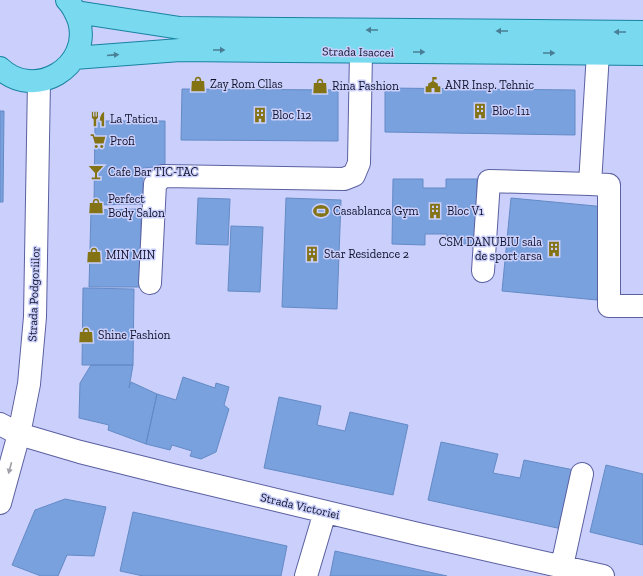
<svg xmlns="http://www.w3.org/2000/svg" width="643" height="576" font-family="'Zilla Slab',serif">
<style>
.building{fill:#79a1de;stroke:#648ac6}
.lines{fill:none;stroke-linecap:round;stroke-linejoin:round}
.minor-casing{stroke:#5b60a0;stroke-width:24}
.major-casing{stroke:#1982a2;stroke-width:24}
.minor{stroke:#fff;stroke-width:22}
.major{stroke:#79d9ee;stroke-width:22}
.oneway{fill:#497f96}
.oneway2{fill:#9f9faa}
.labels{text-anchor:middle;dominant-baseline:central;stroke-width:3;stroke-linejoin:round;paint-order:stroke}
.street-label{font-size:12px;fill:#0f102a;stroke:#cad0fb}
.poi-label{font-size:12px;fill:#0f102a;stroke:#cad0fb;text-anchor:start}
</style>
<rect width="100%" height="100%" fill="#cad0fb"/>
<path class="building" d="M 385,88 L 575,90 L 575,135 L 385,132 Z
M 182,89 L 338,90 L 338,141 L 181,140 Z
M 0,111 L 4,111 L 3,202 L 0,202 Z
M 95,121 L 165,121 L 165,166 L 143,168 L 143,204 L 94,205 Z
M 393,179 L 423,179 L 423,188 L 446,188 L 446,179 L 477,179 L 477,244 L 447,244 L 447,234 L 425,234 L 425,245 L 392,244 Z
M 198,198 L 230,199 L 228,245 L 196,244 Z
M 286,198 L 341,200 L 337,309 L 282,307 Z
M 511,198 L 606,207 L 597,300 L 502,291 Z
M 141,209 L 140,287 L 89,287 L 91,210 Z
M 231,226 L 263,227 L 260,292 L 228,291 Z
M 83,288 L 134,289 L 133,365 L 82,365 Z
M 91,365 L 133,365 L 129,388 L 131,382 L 157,394 L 146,444 L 108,430 L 109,425 L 79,418 L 80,383 Z
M 183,377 L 215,388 L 216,383 L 229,387 L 224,405 L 229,409 L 216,452 L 201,459 L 190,456 L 192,451 L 172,445 L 170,450 L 146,444 L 157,394 L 176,400 Z
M 279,397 L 321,406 L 317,425 L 345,431 L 350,412 L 408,425 L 393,495 L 264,468 Z
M 441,442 L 498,454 L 493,473 L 520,478 L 524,460 L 574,470 L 562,529 L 428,500 Z
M 606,465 L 643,474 L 643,545 L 590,532 Z
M 65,499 L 106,507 L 94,556 L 67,555 L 58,576 L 41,576 L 12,565 L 35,510 Z
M 133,512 L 287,546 L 281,576 L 143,576 L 120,571 Z
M 335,551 L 447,576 L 330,576 Z"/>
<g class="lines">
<defs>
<path id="minor" d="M 590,184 L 609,185 L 609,306 L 643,306
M 483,271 L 489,181 L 590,184 L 598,53
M 150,283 L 155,184 L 163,176 L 344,179 L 354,175 L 359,163 L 361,52
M 0,424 L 19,434 L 80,452 L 172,475 L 418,534 L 603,576
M 0,503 L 19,434 L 29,384 L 35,317 L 39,81
M 562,566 L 582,474
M 306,576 L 325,512"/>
<path id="major" d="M 76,12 L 180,28 L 643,32
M 74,58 L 180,50 L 643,54
M 0,68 C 34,101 92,67 79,21 C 76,13 73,6 67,0"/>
</defs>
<use href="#minor" class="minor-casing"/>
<use href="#major" class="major-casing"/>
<use href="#minor" class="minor"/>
<use href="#major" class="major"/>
</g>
<defs><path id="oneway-solid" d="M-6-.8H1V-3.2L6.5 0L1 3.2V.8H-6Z"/></defs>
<g class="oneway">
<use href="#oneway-solid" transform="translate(372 30) rotate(-180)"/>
<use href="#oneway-solid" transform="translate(502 31) rotate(-180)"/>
<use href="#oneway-solid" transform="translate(620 32) rotate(-180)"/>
<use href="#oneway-solid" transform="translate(219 50)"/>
<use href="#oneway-solid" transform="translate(419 52)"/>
<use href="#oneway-solid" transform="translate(549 53)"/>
<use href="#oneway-solid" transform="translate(113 55) rotate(-5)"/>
</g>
<use class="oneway2" href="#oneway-solid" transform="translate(10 468) rotate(105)"/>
<defs>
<symbol id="shop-bare" viewBox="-9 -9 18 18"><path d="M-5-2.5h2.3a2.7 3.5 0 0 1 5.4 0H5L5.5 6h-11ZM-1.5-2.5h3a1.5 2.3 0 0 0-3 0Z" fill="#837315" stroke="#cad0fb" stroke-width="2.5" paint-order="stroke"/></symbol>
<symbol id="civic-bare" viewBox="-9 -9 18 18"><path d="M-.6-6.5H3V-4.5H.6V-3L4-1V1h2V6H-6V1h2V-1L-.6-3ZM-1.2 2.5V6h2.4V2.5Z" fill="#837315" stroke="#cad0fb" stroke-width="2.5" paint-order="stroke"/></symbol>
<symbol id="building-bare" viewBox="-9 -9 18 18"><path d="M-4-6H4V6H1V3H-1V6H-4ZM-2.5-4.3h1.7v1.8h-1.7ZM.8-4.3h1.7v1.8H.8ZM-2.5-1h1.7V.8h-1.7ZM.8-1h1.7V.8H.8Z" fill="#837315" stroke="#cad0fb" stroke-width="2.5" paint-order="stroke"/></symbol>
<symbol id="restaurant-bare" viewBox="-9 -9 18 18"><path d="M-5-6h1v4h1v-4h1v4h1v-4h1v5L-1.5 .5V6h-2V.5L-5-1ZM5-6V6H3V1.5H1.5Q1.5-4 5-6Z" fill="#837315" stroke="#cad0fb" stroke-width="2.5" paint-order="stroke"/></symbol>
<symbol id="supermarket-bare" viewBox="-9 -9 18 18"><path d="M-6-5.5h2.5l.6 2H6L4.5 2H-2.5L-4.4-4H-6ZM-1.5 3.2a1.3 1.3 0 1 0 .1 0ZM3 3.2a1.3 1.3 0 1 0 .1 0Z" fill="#837315" stroke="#cad0fb" stroke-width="2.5" paint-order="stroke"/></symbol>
<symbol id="bar-bare" viewBox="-9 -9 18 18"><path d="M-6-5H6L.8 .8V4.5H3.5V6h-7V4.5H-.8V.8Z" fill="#837315" stroke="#cad0fb" stroke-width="2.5" paint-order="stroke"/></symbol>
<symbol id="stadium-bare" viewBox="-9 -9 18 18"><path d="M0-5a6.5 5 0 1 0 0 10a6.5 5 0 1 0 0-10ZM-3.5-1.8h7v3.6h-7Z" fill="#837315" stroke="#cad0fb" stroke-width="2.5" paint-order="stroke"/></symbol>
</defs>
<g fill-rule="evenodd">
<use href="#shop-bare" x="187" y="73" width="22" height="22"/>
<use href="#civic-bare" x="422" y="74" width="22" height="22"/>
<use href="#shop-bare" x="309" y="75" width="22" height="22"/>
<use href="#building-bare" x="469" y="100" width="22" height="22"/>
<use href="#building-bare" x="249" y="104" width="22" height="22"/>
<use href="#restaurant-bare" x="87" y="108" width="22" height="22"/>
<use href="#supermarket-bare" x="87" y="130" width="22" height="22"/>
<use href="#bar-bare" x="85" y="161" width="22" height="22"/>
<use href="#shop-bare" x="85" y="195" width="22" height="22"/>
<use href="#stadium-bare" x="310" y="200" width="22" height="22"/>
<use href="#building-bare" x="424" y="200" width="22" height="22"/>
<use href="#building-bare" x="543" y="238" width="22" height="22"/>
<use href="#building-bare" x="301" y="243" width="22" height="22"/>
<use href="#shop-bare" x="83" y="244" width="22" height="22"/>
<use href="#shop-bare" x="75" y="324" width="22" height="22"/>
</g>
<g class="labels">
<g class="street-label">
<text transform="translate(358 52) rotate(1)">Strada Isaccei</text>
<text transform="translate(34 294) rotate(-88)">Strada Podgoriilor</text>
<text transform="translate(300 506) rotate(13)">Strada Victoriei</text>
</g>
<g class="poi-label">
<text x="210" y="84">Zay Rom Cllas</text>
<text x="445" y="85">ANR Insp. Tehnic</text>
<text x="332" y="86">Rina Fashion</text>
<text x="492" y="111">Bloc I11</text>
<text x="272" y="115">Bloc I12</text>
<text x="110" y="119">La Taticu</text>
<text x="110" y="141">Profi</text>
<text x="108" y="172">Cafe Bar TIC-TAC</text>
<text x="108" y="199">Perfect<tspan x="108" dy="14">Body Salon</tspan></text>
<text x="333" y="211">Casablanca Gym</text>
<text x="447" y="211">Bloc V1</text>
<text x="542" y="242" text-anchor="end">CSM DANUBIU sala<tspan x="542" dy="14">de sport arsa</tspan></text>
<text x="324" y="254">Star Residence 2</text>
<text x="106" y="255">MIN MIN</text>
<text x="98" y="335">Shine Fashion</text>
</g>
</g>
</svg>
